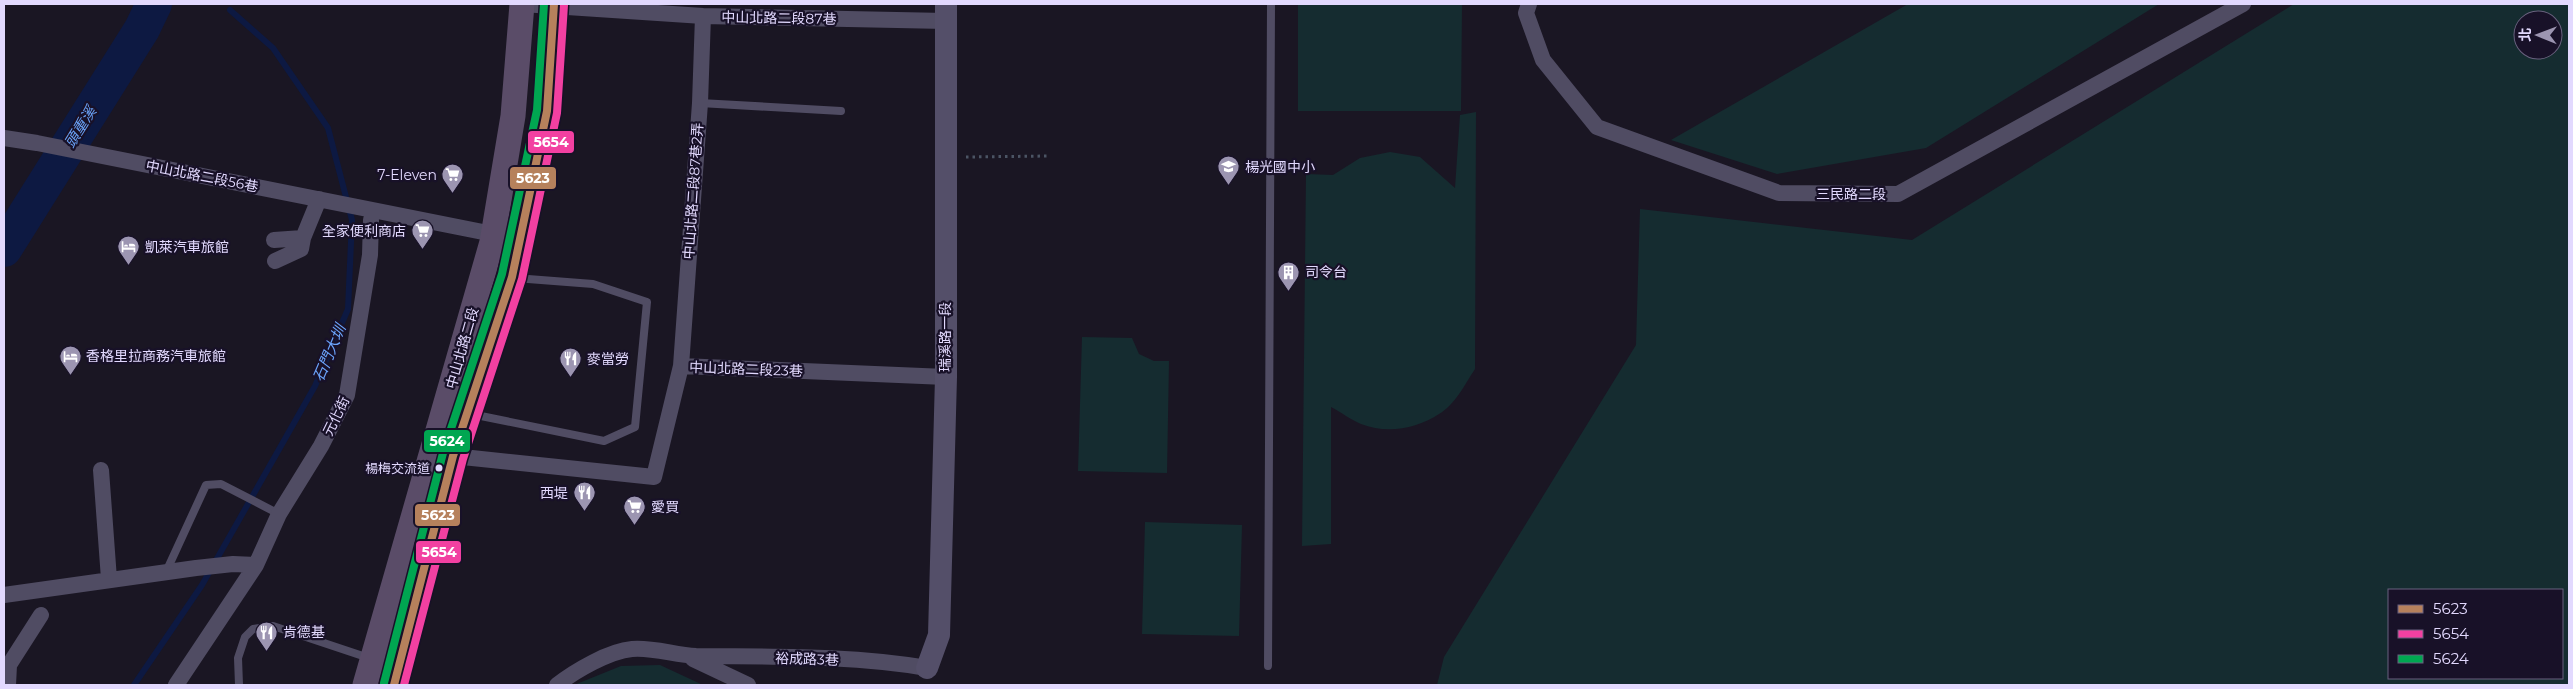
<svg xmlns="http://www.w3.org/2000/svg" width="2573" height="689" font-family="Montserrat,'Noto Sans TC',sans-serif">
<style>
.green{fill:#152c30;fill-rule:evenodd}
.lines{fill:none;stroke-linecap:round;stroke-linejoin:round}
.stream{stroke:#0d1942;stroke-width:6}
.river{stroke:#0d1942;stroke-width:36}
.path{stroke:#4b5464;stroke-width:3;stroke-dasharray:2.5 4;stroke-linecap:butt}
.lane{stroke:#504c63;stroke-width:8}
.street{stroke:#504c63;stroke-width:16}
.secondary{stroke:#544f69;stroke-width:22}
.primary{stroke:#5a4c68;stroke-width:25}
.bus-1-casing{stroke:#181128;stroke-width:11}
.bus-2-casing{stroke:#181128;stroke-width:11}
.bus-3-casing{stroke:#181128;stroke-width:11}
.bus-1{stroke:#b6815c;stroke-width:8}
.bus-2{stroke:#f240a1;stroke-width:8}
.bus-3{stroke:#00a651;stroke-width:8}
.bus-dot{fill:#e2d9fe;stroke:#181128;stroke-width:2}
.labels{text-anchor:middle;dominant-baseline:central;stroke-width:4.5;stroke-linejoin:round;paint-order:stroke}
.bus-label{font-size:13px;fill:#e2d9fe;stroke:#181128;text-anchor:end}
.street-label{font-size:14px;fill:#e2d9fe;stroke:#181128}
.poi-label{font-size:14px;fill:#e2d9fe;stroke:#181128;text-anchor:start}
.water-label{font-size:15px;font-style:italic;fill:#6ba4fa;stroke:#181128}
.line-badge{stroke:#181128;stroke-width:2}
.badge-label{font-size:14px;text-anchor:middle;font-weight:bold;fill:#fff}
</style>
<rect width="100%" height="100%" fill="#1a1623"/>
<path class="green" d="M 1298,4 L 1462,4 L 1461,111 L 1298,111 Z
M 1908,4 L 2159,4 L 1926,148 L 1777,174 L 1671,140 Z
M 2294,4 L 2569,4 L 2569,685 L 1437,685 L 1444,657 L 1636,345 L 1640,209 L 1912,240 ZM 2523,20 L 2553,20 L 2553,50 L 2523,50 ZM 2389,590 L 2562,590 L 2562,678 L 2389,678 Z
M 1476,112 L 1475,369 C 1465,384 1455,405 1439,414 C 1416,429 1387,434 1361,424 C 1351,420 1341,412 1331,407 L 1331,544 L 1302,546 L 1306,174 L 1333,175 L 1360,158 L 1390,152 L 1420,157 L 1455,188 L 1460,115 Z
M 1082,337 L 1132,338 L 1139,354 L 1154,361 L 1169,361 L 1167,473 L 1078,471 Z
M 1145,522 L 1242,525 L 1239,636 L 1142,634 Z
M 660,665 L 703,685 L 574,685 L 621,666 Z"/>
<g class="lines">
<path class="stream" d="M 134,685 L 202,585 L 315,386 L 348,309 L 352,220 L 328,128 L 273,48 L 230,10"/>
<path class="river" d="M 4,249 L 142,29 L 154,4"/>
<path class="path" d="M 966,157 L 1050,156"/>
<path class="lane" d="M 700,103 L 841,111
M 471,414 L 604,441 L 635,427 L 647,302 L 593,284 L 515,278
M 166,572 L 206,485 L 221,484 L 279,514
M 1268,666 L 1271,4
M 239,685 L 238,658 L 245,637 L 253,629 L 273,626 L 369,658"/>
<path class="street" d="M 522,4 L 703,16 L 946,21
M 1529,4 L 1526,13 L 1543,60 L 1597,127 L 1779,193 L 1898,194 L 2243,4
M 4,138 L 37,143 L 493,234
M 274,240 L 303,238 L 319,199
M 275,261 L 301,249 L 303,238
M 681,366 L 946,377
M 453,456 L 654,477 L 681,366 L 700,103 L 703,16
M 101,470 L 109,579
M 4,595 L 196,568 L 233,564 L 256,565
M 693,659 L 748,685
M 8,685 L 9,665 L 41,615
M 176,685 L 256,565 L 279,514 L 321,446 L 347,395 L 370,255 L 371,220
M 557,685 C 575,671 609,651 632,649 C 652,647 675,655 696,656 C 773,657 851,655 927,668"/>
<path class="secondary" d="M 927,668 L 939,635 L 946,377 L 946,4"/>
<path class="primary" d="M 365,685 L 492,242 L 513,116 L 522,4
M 394,685 L 453,456 L 475,385 L 512,277 L 547,111 L 554,4"/>
<defs>
<path id="bus-1" d="M 394,685 L 453,456 L 512,277 L 547,111 L 554,4"/>
<path id="bus-2" d="M 404,685 L 463,459 L 522,279 L 557,113 L 564,5"/>
<path id="bus-3" d="M 384,683 L 443,453 L 502,274 L 537,110 L 544,4"/>
</defs>
<use href="#bus-1" class="bus-1-casing"/>
<use href="#bus-2" class="bus-2-casing"/>
<use href="#bus-3" class="bus-3-casing"/>
<use href="#bus-1" class="bus-1"/>
<use href="#bus-2" class="bus-2"/>
<use href="#bus-3" class="bus-3"/>
</g>
<defs>
<symbol id="school-pin" viewBox="-11 -11 22 30"><path d="M0 17L-7.5 6A9.5 9.5 0 1 1 7.5 6Z" fill="#9c95b1" stroke="#181128"/><path d="M0-5L7-2L0 1L-7-2ZM-4 1L0 2.5L4 1V4Q0 6-4 4Z" fill="#fff"/></symbol>
<symbol id="supermarket-pin" viewBox="-11 -11 22 30"><path d="M0 17L-7.5 6A9.5 9.5 0 1 1 7.5 6Z" fill="#9c95b1" stroke="#181128"/><path d="M-6-5.5h2.5l.6 2H6L4.5 2H-2.5L-4.4-4H-6ZM-1.5 3.2a1.3 1.3 0 1 0 .1 0ZM3 3.2a1.3 1.3 0 1 0 .1 0Z" fill="#fff"/></symbol>
<symbol id="hotel-pin" viewBox="-11 -11 22 30"><path d="M0 17L-7.5 6A9.5 9.5 0 1 1 7.5 6Z" fill="#9c95b1" stroke="#181128"/><path d="M-6-4.5h1.5V1H6V5H4.5V3h-9V5H-6ZM-4 0a1.8 1.8 0 1 1 3.6 0ZM.5 0V-2.5h3Q6-2.5 6 0Z" fill="#fff"/></symbol>
<symbol id="building-pin" viewBox="-11 -11 22 30"><path d="M0 17L-7.5 6A9.5 9.5 0 1 1 7.5 6Z" fill="#9c95b1" stroke="#181128"/><path d="M-4-6H4V6H1V3H-1V6H-4ZM-2.5-4.3h1.7v1.8h-1.7ZM.8-4.3h1.7v1.8H.8ZM-2.5-1h1.7V.8h-1.7ZM.8-1h1.7V.8H.8Z" fill="#fff"/></symbol>
<symbol id="restaurant-pin" viewBox="-11 -11 22 30"><path d="M0 17L-7.5 6A9.5 9.5 0 1 1 7.5 6Z" fill="#9c95b1" stroke="#181128"/><path d="M-5-6h1v4h1v-4h1v4h1v-4h1v5L-1.5 .5V6h-2V.5L-5-1ZM5-6V6H3V1.5H1.5Q1.5-4 5-6Z" fill="#fff"/></symbol>
</defs>
<g fill-rule="evenodd">
<use href="#school-pin" x="1216" y="154" width="25" height="34"/>
<use href="#supermarket-pin" x="440" y="162" width="25" height="34"/>
<use href="#supermarket-pin" x="410" y="218" width="25" height="34"/>
<use href="#hotel-pin" x="116" y="234" width="25" height="34"/>
<use href="#building-pin" x="1276" y="260" width="25" height="34"/>
<use href="#hotel-pin" x="58" y="344" width="25" height="34"/>
<use href="#restaurant-pin" x="558" y="346" width="25" height="34"/>
<use href="#restaurant-pin" x="572" y="480" width="25" height="34"/>
<use href="#supermarket-pin" x="622" y="494" width="25" height="34"/>
<use href="#restaurant-pin" x="254" y="620" width="25" height="34"/>
</g>
<circle class="bus-dot" cx="439" cy="468" r="4.5"/>
<g class="labels">
<g class="bus-label">
<text x="430" y="468">楊梅交流道</text>
</g>
<g class="street-label">
<text transform="translate(779 18) rotate(1)">中山北路二段87巷</text>
<text transform="translate(202 176) rotate(11)">中山北路二段56巷</text>
<text transform="translate(693 191) rotate(-86)">中山北路二段87巷2弄</text>
<text x="1851" y="194">三民路二段</text>
<text transform="translate(945 337) rotate(-90)">瑞溪路一段</text>
<text transform="translate(462 348) rotate(-74)">中山北路二段</text>
<text transform="translate(746 369) rotate(2)">中山北路二段23巷</text>
<text transform="translate(336 416) rotate(-64)">元化街</text>
<text transform="translate(807 659) rotate(2)">裕成路3巷</text>
</g>
<g class="poi-label">
<text x="1245" y="167">楊光國中小</text>
<text x="437" y="175" text-anchor="end">7-Eleven</text>
<text x="406" y="231" text-anchor="end">全家便利商店</text>
<text x="145" y="247">凱萊汽車旅館</text>
<text x="1305" y="272">司令台</text>
<text x="86" y="356">香格里拉商務汽車旅館</text>
<text x="587" y="359">麥當勞</text>
<text x="568" y="493" text-anchor="end">西堤</text>
<text x="651" y="507">愛買</text>
<text x="283" y="632">肯德基</text>
</g>
<g class="water-label">
<text transform="translate(80 127) rotate(-58)">頭重溪</text>
<text transform="translate(329 353) rotate(-67)">石門大圳</text>
</g>
</g>
<g class="line-badge">
<rect x="527" y="130" width="48" height="24" rx="5" fill="#f240a1"/>
<rect x="509" y="166" width="48" height="24" rx="5" fill="#b6815c"/>
<rect x="423" y="429" width="48" height="24" rx="5" fill="#00a651"/>
<rect x="414" y="503" width="47" height="24" rx="5" fill="#b6815c"/>
<rect x="415" y="540" width="47" height="24" rx="5" fill="#f240a1"/>
</g>
<g class="badge-label">
<text x="551" y="147">5654</text>
<text x="533" y="183">5623</text>
<text x="447" y="446">5624</text>
<text x="438" y="520">5623</text>
<text x="439" y="557">5654</text>
</g>
<rect width="2573" height="689" fill="none" stroke="#e2d9fe" stroke-width="10"/>
<rect x="2388" y="589" width="175" height="90" fill="#181128" stroke="#69617e"/>
<rect x="2398" y="605" width="25" height="8" fill="#b6815c" stroke="#69617e"/>
<text x="2433" y="614" font-size="15" fill="#e2d9fe">5623</text>
<rect x="2398" y="630" width="25" height="8" fill="#f240a1" stroke="#69617e"/>
<text x="2433" y="639" font-size="15" fill="#e2d9fe">5654</text>
<rect x="2398" y="655" width="25" height="8" fill="#00a651" stroke="#69617e"/>
<text x="2433" y="664" font-size="15" fill="#e2d9fe">5624</text>
<g transform="translate(2538 35) rotate(271)"><circle r="24" fill="#181128" stroke="#69617e"/>
<path d="M0-4L9 19L0 12L-9 19Z" fill="#9c95b1"/>
<text y="-8" font-size="14" font-weight="bold" text-anchor="middle" fill="#e2d9fe">北</text>
</g>
</svg>
